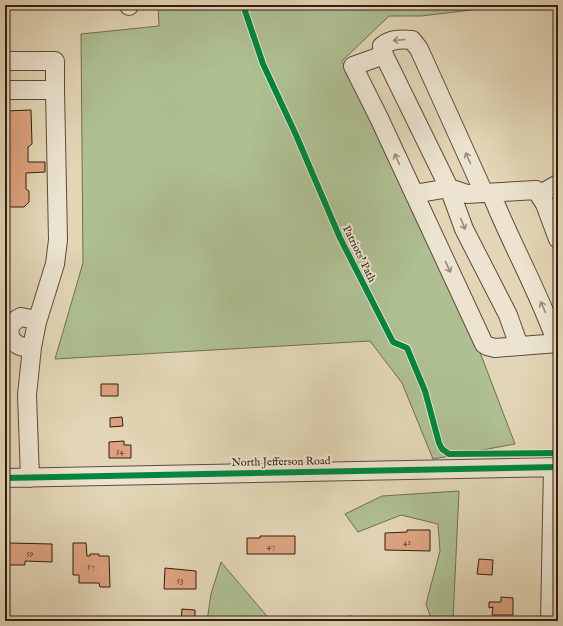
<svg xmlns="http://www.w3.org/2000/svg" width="563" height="626" font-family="'IM FELL English',serif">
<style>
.green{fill:#aebf92;stroke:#726e52}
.building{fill:#dda380;stroke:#351c12}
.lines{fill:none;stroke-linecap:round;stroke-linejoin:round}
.minor-casing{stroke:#604a3b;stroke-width:20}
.path{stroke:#351c12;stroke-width:2;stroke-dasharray:3 2;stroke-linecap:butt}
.minor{stroke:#ece4d0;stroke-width:18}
.cycleway-casing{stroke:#ece4d0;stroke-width:8}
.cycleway{stroke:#00873e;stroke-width:6}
.oneway{stroke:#9a8a7a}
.labels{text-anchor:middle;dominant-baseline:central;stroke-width:4;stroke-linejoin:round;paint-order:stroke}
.number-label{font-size:9px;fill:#5f3e2e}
.street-label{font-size:11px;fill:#351c12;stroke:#ece4d0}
</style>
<rect width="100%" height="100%" fill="#e2d6b6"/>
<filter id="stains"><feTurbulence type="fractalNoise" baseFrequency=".005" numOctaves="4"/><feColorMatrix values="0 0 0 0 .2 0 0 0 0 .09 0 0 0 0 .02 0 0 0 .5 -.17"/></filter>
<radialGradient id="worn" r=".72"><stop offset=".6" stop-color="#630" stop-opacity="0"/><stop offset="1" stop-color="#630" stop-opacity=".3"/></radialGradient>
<path class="green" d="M 158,5 L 514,5 L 421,16 L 389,16 L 342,61 L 481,355 L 515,444 L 433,459 L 402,383 L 370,341 L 55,359 L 83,263 L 81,34 L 159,26 Z
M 459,491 L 453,621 L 432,621 L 426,604 L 440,551 L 438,524 L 401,515 L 358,532 L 345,514 L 382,496 Z
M 221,562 L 271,621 L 207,621 L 211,594 Z"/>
<path class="building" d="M 31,110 L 32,144 L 28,147 L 28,162 L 45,162 L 45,172 L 26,173 L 26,189 L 29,191 L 29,202 L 24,207 L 5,207 L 5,111 Z
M 101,384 L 118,384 L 118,396 L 101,396 Z
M 122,417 L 123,426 L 110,427 L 110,418 Z
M 124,441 L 124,445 L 131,445 L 131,458 L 109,458 L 109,442 Z
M 407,530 L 430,530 L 430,551 L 385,550 L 385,533 L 407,532 Z
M 260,536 L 295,536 L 295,554 L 247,554 L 247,538 L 260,538 Z
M 9,543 L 52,544 L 52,562 L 25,561 L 25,565 L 9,565 Z
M 73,543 L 86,543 L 87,556 L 90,556 L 90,554 L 99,554 L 99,556 L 109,556 L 110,587 L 100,587 L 99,583 L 79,583 L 79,575 L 73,575 Z
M 479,559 L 493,560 L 492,575 L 477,574 Z
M 165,568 L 196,571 L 196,589 L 164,589 Z
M 501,597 L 513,598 L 513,615 L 492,615 L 493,607 L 489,608 L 489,602 L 501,602 Z
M 182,609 L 195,610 L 195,621 L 181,621 Z
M 349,616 L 362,618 L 361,621 L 343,621 L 344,617 L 349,618 Z"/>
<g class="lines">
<defs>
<path id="minor" d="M 129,6 L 129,5
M 384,55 L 353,66 L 379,118 L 484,344 L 487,346 L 495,348 L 558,343
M 5,61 L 55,61 L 55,90
M 5,90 L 55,90 L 58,240 L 55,264 L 37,322
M 484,193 L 419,49 L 412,40 C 400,39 391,39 382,46 L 384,55 L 449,188 L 464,229 L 508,315 L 519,346
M 491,193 C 511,244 539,292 557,344
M 414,194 L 449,188 L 467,194 L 536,190 L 545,204 L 558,239
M 539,195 L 558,184
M 21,317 L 31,319 L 37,322 L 32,347 C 10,350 0,327 21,317 Z
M 5,478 L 558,467
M 30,478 L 27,395 L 32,347
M 550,621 L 553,467"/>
</defs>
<use href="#minor" class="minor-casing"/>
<path class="path" d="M 243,5 L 263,64 L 296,135 L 340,238 L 393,342 L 407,348 L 425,391 L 439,443 L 442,449 L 449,454"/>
<use href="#minor" class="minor"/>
<defs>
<path id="cycleway" d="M 243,5 L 263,64 L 296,135 L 340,238 L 393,342 L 407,348 L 425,391 L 439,443 L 442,449 L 449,454 L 558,453
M 5,478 L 558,467"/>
</defs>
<use href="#cycleway" class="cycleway-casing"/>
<use href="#cycleway" class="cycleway"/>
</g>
<defs><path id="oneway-shaft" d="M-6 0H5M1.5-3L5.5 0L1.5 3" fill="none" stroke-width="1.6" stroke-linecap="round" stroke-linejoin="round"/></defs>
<g class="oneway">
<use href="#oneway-shaft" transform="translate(399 40) rotate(175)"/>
<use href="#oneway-shaft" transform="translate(468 158) rotate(-114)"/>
<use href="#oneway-shaft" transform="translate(397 159) rotate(-114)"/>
<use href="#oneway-shaft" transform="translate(463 224) rotate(68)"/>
<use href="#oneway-shaft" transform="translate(448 267) rotate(65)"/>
<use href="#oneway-shaft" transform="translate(543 307) rotate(-114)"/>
</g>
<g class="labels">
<g class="number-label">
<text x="120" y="451">54</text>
<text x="407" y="542">41</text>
<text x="271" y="546">47</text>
<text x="30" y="553">59</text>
<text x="91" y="566">57</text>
<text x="180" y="580">53</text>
</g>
<g class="street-label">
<text transform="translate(359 254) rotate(64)">Patriots' Path</text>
<text transform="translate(281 462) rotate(-1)">North Jefferson Road</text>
</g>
</g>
<rect width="563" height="626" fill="none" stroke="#e2d6b6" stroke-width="20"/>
<rect x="6" y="6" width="551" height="614" fill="none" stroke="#351c12" stroke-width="2"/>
<rect x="10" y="10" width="543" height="606" fill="none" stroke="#351c12"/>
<rect width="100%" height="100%" filter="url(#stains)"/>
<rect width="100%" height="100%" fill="url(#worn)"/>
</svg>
